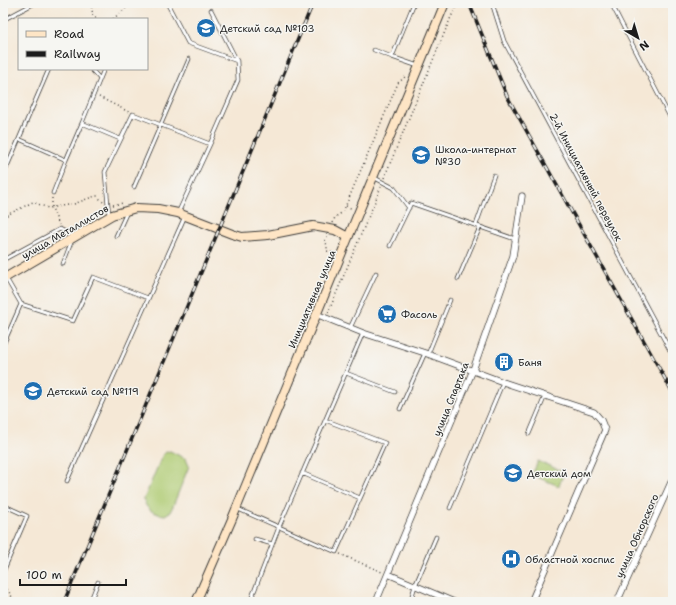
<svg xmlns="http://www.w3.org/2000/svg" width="676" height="605" font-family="'Shantell Sans',sans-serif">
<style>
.green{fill:#afcb72;stroke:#667447}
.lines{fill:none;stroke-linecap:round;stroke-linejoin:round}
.lane-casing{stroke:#3d3b38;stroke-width:4.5}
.street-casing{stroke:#3d3b38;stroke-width:7}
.secondary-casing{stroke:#3d3b38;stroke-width:10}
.path{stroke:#3d3b38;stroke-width:1.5;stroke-dasharray:1 3;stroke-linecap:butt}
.lane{stroke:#fff;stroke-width:3}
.street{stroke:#fff;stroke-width:5.5}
.secondary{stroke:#fee5c5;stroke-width:8}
.rail-casing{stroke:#1c1c1c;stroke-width:3.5}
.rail{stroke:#f6f6f2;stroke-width:2;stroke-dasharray:6;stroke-linecap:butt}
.labels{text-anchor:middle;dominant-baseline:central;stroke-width:3;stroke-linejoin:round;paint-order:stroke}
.poi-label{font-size:10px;fill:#1c1c1c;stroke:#f6f6f2;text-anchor:start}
.street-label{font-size:10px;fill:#1c1c1c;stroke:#f6f6f2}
</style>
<rect width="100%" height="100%" fill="#f6f6f2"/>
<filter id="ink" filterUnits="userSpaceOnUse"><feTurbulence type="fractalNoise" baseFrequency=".025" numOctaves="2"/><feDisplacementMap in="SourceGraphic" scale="8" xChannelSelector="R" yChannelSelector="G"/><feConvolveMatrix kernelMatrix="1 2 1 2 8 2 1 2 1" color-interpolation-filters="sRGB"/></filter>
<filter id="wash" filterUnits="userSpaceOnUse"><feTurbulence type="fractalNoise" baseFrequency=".012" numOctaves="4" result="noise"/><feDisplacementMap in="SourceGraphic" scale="16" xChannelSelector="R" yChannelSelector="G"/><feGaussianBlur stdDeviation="0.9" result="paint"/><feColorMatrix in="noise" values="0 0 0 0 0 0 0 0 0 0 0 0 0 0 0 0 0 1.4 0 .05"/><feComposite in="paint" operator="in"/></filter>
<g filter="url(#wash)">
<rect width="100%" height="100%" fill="#f5e8d6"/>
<path class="green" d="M 170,451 L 186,459 L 189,466 L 173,506 L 170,512 L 165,515 C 155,514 145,510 144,499 L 162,456 L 166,452 Z
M 538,461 L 564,472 L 559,486 L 532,475 Z"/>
</g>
<g filter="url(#ink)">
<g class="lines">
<defs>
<path id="lane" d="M 167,3 L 188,43 L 237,61
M 414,3 L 392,57 L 418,66
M 492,3 L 504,41 L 673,356
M 611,3 L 673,123
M 3,20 L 35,3
M 374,50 L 392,57
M 91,69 L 100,79 L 82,123 L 120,139
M 100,79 L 104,69
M 19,139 L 66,160 L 82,123
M 3,176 L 49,69
M 373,177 L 394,188 L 409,208
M 134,187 L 189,59
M 53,193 L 66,160
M 178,213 L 210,144 L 238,80 L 237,61 L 211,10
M 109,216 L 105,172 L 133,114 L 210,144
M 476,225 L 494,175
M 116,236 L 127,212
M 390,246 L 411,203 L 515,239
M 3,260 L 60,229 L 73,236
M 63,264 L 72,240
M 6,278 L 21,304
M 458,279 L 480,227
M 350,328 L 376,273
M 3,345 L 21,304 L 73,321 L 93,277 L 148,298
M 428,354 L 450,300
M 346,373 L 395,392
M 400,409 L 425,353
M 3,410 L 5,411 L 3,415
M 529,434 L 545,396
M 302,473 L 360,498
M 67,481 L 185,216
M 3,505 L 27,516 L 3,572
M 450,508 L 503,382
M 238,509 L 336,552 L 385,443 L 325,420
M 255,539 L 272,544
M 90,602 L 98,582
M 250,602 L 279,527 L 363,333
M 410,602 L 415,586 L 436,537"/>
<path id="street" d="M 316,314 L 363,333 L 425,353 L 503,382 L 594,412 L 601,420 L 605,430 L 531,602
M 388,574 L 454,602
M 376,602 L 473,370 L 513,256 L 522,196
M 617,602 L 673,478"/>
<path id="secondary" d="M 3,279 L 112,215 L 136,208 L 158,209 L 178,213 L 232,234 L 242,237 L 268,235 L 313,226 L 335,230 L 348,237
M 196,602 L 232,519 L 445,3"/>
</defs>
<use href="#lane" class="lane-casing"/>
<use href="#street" class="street-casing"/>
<use href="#secondary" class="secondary-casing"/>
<path class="path" d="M 91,3 L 93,16 L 97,19
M 113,19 L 132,3
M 99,97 L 129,112
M 384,178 L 451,17 L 458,3
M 52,198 L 52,208 L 59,225
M 113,205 L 123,203
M 346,206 L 353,209
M 3,217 L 33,202 L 48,208 L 74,204 L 92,197 L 97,196 L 103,202
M 333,223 L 335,217 L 343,212 L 398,83 L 406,76 L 407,77
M 327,236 L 325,241 L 327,245 L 327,251 L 334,253
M 328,313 L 381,187
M 340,554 L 382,572
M 3,582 L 15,602"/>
<use href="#lane" class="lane"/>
<use href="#street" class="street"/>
<use href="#secondary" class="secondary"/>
<defs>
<path id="rail" d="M 469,3 L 507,96 L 673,393
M 3,5 L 6,3
M 64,602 L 313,3"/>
</defs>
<use href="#rail" class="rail-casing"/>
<use href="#rail" class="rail"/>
</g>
</g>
<defs>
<symbol id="school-disc" viewBox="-11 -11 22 22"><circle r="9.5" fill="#1f6fb2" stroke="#f6f6f2"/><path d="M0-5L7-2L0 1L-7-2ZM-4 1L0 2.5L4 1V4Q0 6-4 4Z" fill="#fff"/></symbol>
<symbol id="supermarket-disc" viewBox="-11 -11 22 22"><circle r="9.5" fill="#1f6fb2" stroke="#f6f6f2"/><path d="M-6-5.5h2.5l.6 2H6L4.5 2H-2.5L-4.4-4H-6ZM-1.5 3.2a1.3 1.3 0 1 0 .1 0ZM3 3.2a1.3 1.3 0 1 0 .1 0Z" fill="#fff"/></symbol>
<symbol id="building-disc" viewBox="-11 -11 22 22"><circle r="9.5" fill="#1f6fb2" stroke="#f6f6f2"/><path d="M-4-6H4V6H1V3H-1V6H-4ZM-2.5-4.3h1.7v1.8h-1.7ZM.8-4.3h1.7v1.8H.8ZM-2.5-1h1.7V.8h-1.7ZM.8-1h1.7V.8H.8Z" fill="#fff"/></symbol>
<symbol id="hospital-disc" viewBox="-11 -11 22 22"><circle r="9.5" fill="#1f6fb2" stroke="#f6f6f2"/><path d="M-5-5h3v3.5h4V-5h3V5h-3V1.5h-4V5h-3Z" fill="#fff"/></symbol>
</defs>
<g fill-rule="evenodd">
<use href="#school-disc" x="195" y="17" width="22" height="22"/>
<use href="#school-disc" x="410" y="144" width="22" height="22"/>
<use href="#supermarket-disc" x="376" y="303" width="22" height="22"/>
<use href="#building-disc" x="493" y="351" width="22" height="22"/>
<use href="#school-disc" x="22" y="380" width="22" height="22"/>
<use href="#school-disc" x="502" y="462" width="22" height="22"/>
<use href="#hospital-disc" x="500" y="548" width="22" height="22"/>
</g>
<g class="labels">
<g class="poi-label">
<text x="220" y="28">Детский сад №103</text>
<text x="435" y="149">Школа-интернат<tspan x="435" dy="12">№30</tspan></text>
<text x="401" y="314">Фасоль</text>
<text x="518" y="362">Баня</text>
<text x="47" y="391">Детский сад №119</text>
<text x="527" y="473">Детский дом</text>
<text x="525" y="559">Областной хоспис</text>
</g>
<g class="street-label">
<text transform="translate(586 177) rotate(62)">2-й Инициативный переулок</text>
<text transform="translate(65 232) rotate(-30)">улица Металлистов</text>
<text transform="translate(312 299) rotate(-67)">Инициативная улица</text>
<text transform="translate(451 399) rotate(-68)">улица Спартака</text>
<text transform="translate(637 536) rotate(-66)">улица Обнорского</text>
</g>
</g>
<rect width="676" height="605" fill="none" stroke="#f6f6f2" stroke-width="16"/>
<rect x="18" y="18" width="130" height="52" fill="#f6f6f2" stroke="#9f9f9c"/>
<rect x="26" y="31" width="20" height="6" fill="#fee5c5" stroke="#9f9f9c"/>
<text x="54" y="38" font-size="12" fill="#1c1c1c">Road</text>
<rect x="26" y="51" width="20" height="6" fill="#1c1c1c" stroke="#9f9f9c"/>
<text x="54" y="58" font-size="12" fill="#1c1c1c">Railway</text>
<g transform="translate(638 38) rotate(142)" stroke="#f6f6f2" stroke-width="3" paint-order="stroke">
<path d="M0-3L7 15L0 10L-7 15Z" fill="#1c1c1c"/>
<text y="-6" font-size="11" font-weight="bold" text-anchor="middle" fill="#1c1c1c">N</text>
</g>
<path d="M20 579v6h106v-6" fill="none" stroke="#1c1c1c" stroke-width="2"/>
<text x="26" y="579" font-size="12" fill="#1c1c1c" stroke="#f6f6f2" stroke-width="3" paint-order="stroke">100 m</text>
</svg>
